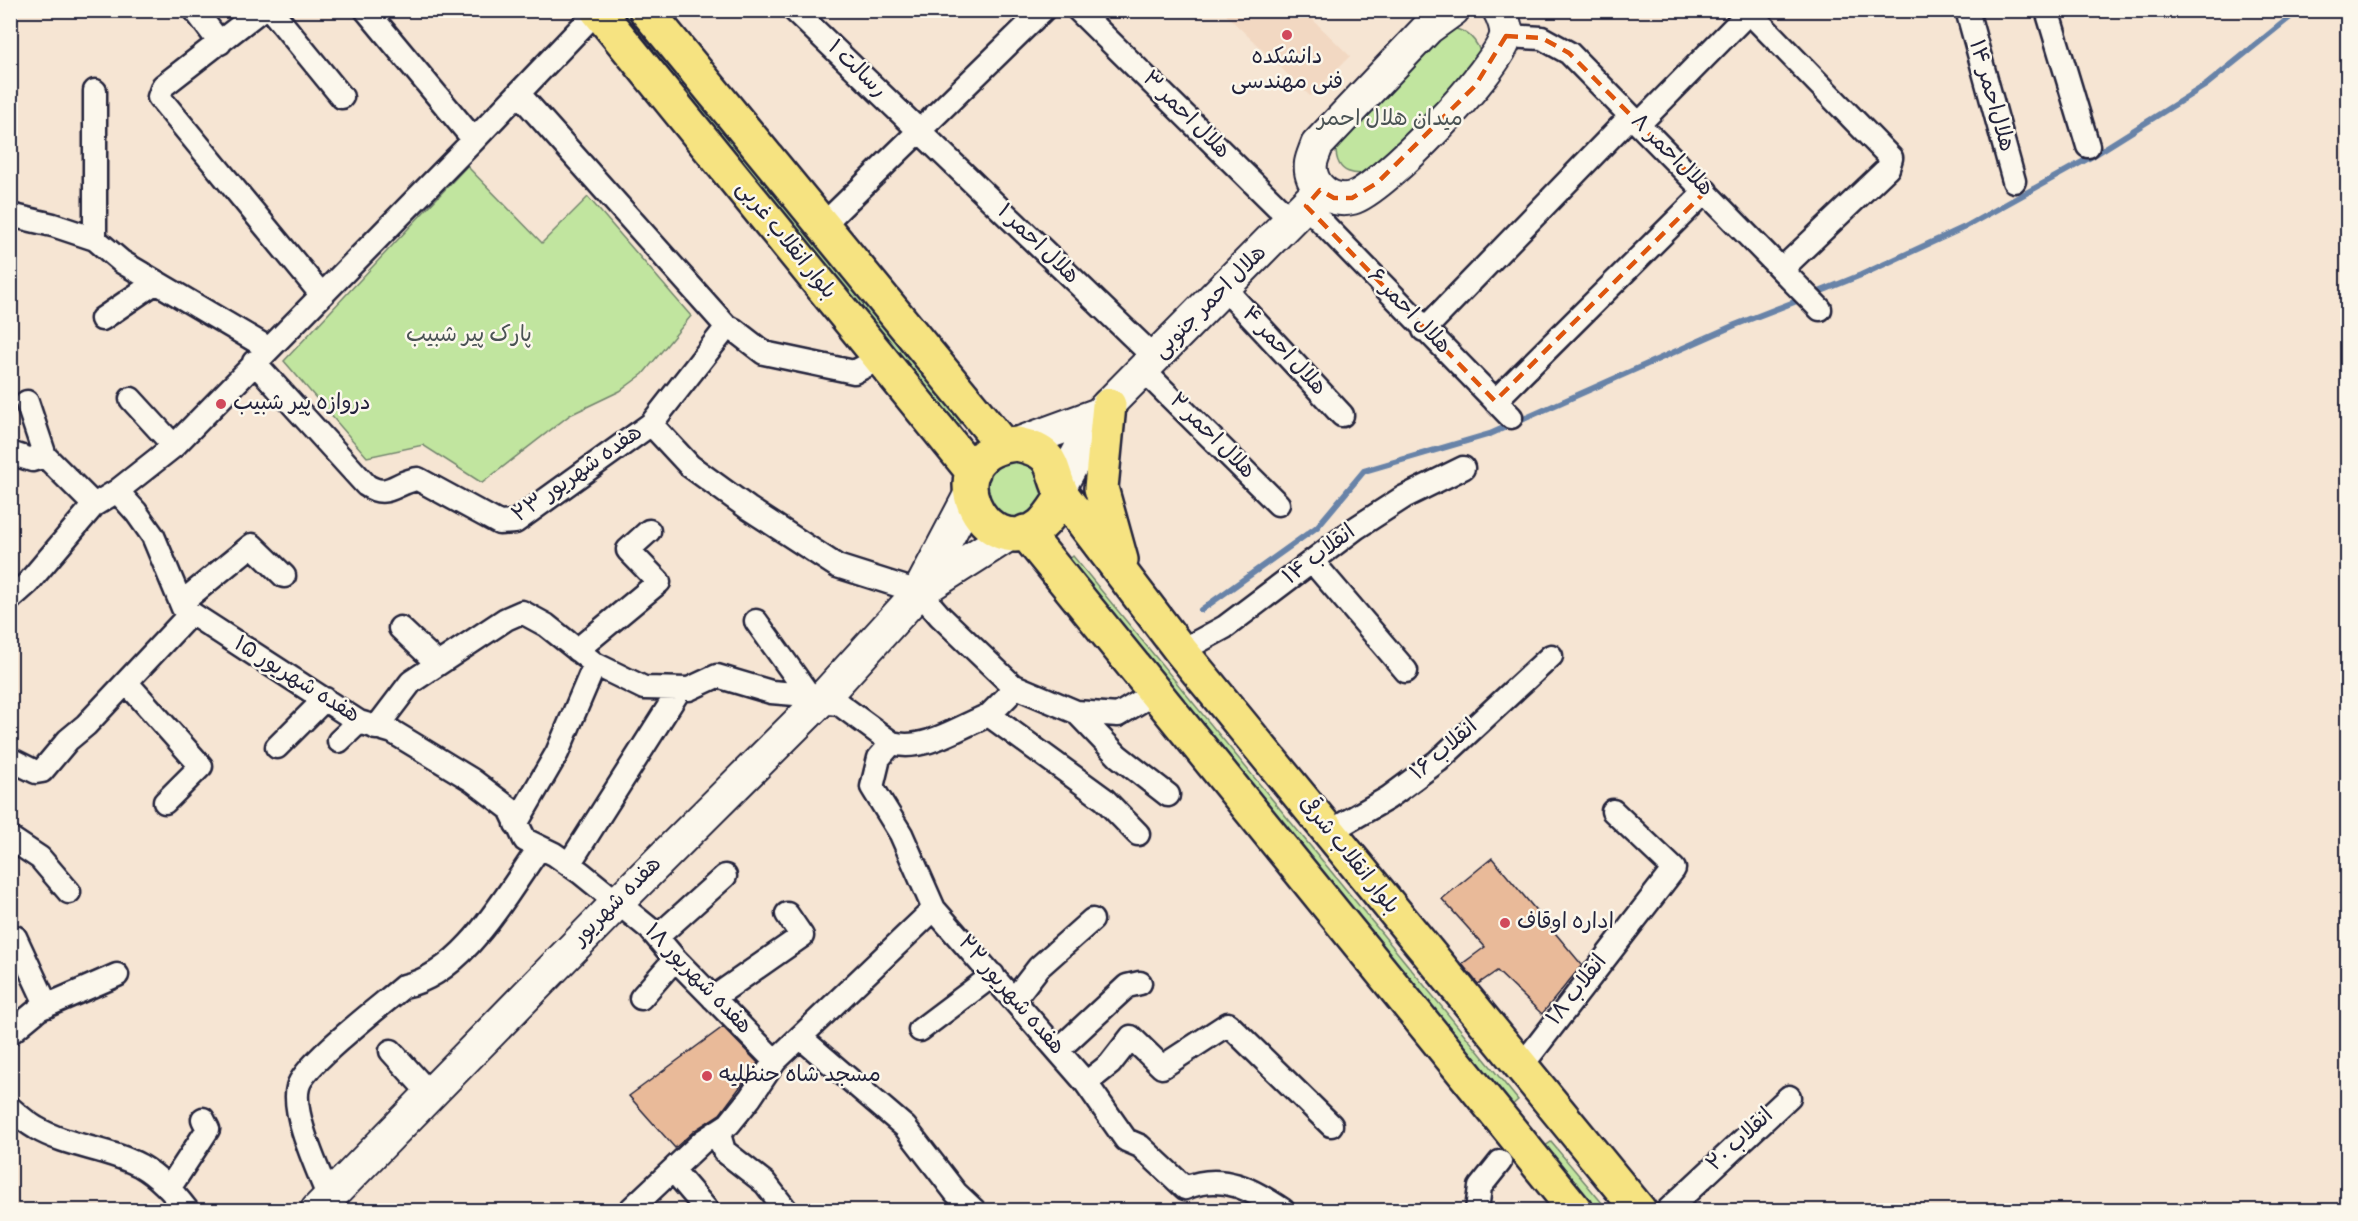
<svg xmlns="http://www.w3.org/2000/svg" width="2358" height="1221" font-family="Dekko,'Playpen Sans Arabic',sans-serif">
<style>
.built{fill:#f2d8c2}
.green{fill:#c1e59f;stroke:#72846d;stroke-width:1.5}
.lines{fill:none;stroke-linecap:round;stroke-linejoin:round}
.stream{stroke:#6883a8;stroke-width:6}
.building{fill:#e9ba99;stroke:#22223b;stroke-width:1.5}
.minor-casing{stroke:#22223b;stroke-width:27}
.secondary-casing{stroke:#22223b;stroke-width:36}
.primary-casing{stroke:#22223b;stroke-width:38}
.minor{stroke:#fbf7ec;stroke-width:22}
.secondary{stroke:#fbf7ec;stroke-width:32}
.primary{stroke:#f6e381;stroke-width:33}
.marked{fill:none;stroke:#de560e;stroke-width:4.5;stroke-dasharray:12 8;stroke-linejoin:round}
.poi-dot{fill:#d1495b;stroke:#fbf7ec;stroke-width:2}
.labels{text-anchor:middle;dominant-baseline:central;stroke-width:5;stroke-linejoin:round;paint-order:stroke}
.poi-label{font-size:22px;fill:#22223b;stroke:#fbf7ec;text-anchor:start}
.street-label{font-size:22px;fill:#22223b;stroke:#fbf7ec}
.park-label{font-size:22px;fill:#4a5354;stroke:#fbf7ec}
</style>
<rect width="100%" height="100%" fill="#f6e5d3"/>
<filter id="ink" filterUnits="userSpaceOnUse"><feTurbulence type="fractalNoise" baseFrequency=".0167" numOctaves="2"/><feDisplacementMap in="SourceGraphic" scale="12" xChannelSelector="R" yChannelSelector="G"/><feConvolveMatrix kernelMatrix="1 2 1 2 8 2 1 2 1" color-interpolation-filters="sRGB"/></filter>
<g filter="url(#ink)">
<path class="built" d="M 1222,11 L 1308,11 L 1306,13 L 1350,56 L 1310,96 Z"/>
<path class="green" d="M 615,11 L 630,11 L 941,389 L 967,417 L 952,432 Z
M 1450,28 C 1468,30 1477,40 1482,57 L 1380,171 C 1356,177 1334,176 1336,144 Z
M 467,166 L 542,243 L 588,197 L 691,316 L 643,374 L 620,391 L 570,415 L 482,483 L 423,445 L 367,457 L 284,361 Z
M986 489a29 29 0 1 1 58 0a29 29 0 1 1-58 0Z
M 1073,556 L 1518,1100 L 1510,1107 L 1064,564 Z
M 1551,1142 L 1608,1210 L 1592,1210 L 1541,1149 Z"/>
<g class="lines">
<path class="stream" d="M 1814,294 L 1861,275 L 1965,227 L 2091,157 L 2206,85 L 2299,10
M 1201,610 L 1317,527 L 1364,471 L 1490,434 L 1735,325 L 1802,299"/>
</g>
<path class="building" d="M 1492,858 L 1582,965 L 1542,1014 L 1497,971 L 1478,984 L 1462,964 L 1485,947 L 1442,899 Z
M 723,1027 L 758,1063 L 720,1114 L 695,1130 L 675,1148 L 629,1096 Z"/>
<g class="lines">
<defs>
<path id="minor" d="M 195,10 L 220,43
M 261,10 L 163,86 L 159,97 L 321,294
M 271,10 L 342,97
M 366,10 L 474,140
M 794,10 L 1156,359
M 1078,10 L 1292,221
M 1967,10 L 2014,181
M 2047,10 L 2088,146
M 1749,12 L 1891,158 L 1888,168 L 1782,269
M 1506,36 L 1542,38 L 1569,53 L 1820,309
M 519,94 L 727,327
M 1639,124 L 1749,12 L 1747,10
M 1306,206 L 1511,417
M 10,215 L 53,225 L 95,239 L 122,262 L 268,348
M 823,225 L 1043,10
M 95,239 L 95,91
M 1225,289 L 1342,415
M 102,319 L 156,282
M 1424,330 L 1631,116
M 254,362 L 366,485 C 388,500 396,481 418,479 L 499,523 L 515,522 L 651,424 L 690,466 L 748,508 L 837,566 L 919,592 L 940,616 L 1012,685 L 1007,697 L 989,715
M 1144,371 L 1278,504
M 131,399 L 174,446
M 1495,401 L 1706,191
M 27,402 L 45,456 L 94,505
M 651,424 L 727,327 L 733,329 L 764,353 L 854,372 L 881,358
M 10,453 L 32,460 L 45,456
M 117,491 L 174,446 L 474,140 L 597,11
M 1312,561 L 1406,671
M 10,599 L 28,583 L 94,505 L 117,491 L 136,512 L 153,536 L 183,608 L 359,722 L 393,732 L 472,780 L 510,809 L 525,840 L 554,854 L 581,873 L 650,929 L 675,959 L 775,1061
M 181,603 L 252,545 L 284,576
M 756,621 L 806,691 L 818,701
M 400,628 L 438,664
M 577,650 L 659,582 L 628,550 L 649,531
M 1181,651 L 1225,627 L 1356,528 L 1404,497 L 1463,468
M 127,683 L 201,766 L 165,802
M 1012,685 L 1076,712 L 1118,715 L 1156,692
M 1076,712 L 1118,756 L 1168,795
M 376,728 L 411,682 L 506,619 L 522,612 L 546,625 L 595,664 L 644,688 L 689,689 L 717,676 L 771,692 L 795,694 L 819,702 L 839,704 L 892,743 L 879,758 L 872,787 L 901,834 L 934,909 L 775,1061 L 750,1098 L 729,1124 L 703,1141 L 630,1210
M 339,741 L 359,722
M 892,743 C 924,752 959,727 989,715 L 1104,799 L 1138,834
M 277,747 L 325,699
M 10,759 L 36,772 L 42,771 L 68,740 L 86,725 L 191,613
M 516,824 L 557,753 L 595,664
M 1329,832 L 1388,798 L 1438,761 L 1551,656
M 10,838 L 40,858 L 69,892
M 569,864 L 680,689
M 934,909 L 1086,1083 L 1126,1140 L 1140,1146 L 1185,1188 C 1223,1172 1252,1190 1283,1210
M 15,937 L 47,1006
M 657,937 L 725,876
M 641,998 L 675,959
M 713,998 L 802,936 L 787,914
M 1015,998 L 1039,967 L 1092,920
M 920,1030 L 993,975
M 10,1033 L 39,1009 L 117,975
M 800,1037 L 905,1127 L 956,1193 L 974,1210
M 1058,1050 L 1127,986 L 1140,983
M 391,1051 L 430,1094
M 1520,1068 L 1674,869 L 1613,811
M 1086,1083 L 1110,1064 L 1131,1037 L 1162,1067 L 1228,1024 L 1331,1125
M 10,1108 C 18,1115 27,1123 36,1128 C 68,1147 108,1148 141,1166 C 160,1177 174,1193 187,1210
M 718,1131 L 724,1151 L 765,1183 L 786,1210
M 673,1170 L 707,1210
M 170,1187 L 208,1129 L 203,1119
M 329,1198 C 319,1172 291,1114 298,1087 C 303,1065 382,1005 404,986 C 464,974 506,894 540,847
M 1477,1210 L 1480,1187 L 1500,1162
M 1668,1210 L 1789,1097"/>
<path id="secondary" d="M 1453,10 L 1428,28 L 1317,145 C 1315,151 1312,157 1311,163 C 1308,185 1330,204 1352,198 C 1382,190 1499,68 1506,36 C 1507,28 1503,17 1499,10
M 1099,414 L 1320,190
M 1017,444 L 1099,414 L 1059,489
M 970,495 L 919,592 L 1010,534
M 317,1210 L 617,903 L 819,702 L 919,592"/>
<path id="primary" d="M 597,10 L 973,472
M 646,10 L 1003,445
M 1109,405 L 1101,488 L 1121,560
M 1017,444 C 1059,453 1048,468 1063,496 C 1056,506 1050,517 1041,525 C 984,569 927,452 1017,444 Z
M 1063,496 L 1181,651 L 1639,1210
M 1025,532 L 1575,1210"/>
</defs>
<use href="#minor" class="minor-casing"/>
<use href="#secondary" class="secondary-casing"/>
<use href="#primary" class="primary-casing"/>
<use href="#minor" class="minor"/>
<use href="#secondary" class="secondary"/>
<use href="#primary" class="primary"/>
</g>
</g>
<path class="marked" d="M 1506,36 L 1542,38 L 1569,53 L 1706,191 L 1495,401 L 1306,206 L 1320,190 L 1334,198 L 1352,198 L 1377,183 L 1475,86 Z"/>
<g class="poi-dot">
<circle cx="1287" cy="35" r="6"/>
<circle cx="221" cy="404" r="6"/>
<circle cx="1505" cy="923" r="6"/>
<circle cx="707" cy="1076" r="6"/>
</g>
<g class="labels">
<g class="poi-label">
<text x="1287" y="58" text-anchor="middle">دانشکده<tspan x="1287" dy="25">فنی مهندسی</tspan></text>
<text x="233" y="404">دروازه پیر شبیب</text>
<text x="1517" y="923">اداره اوقاف</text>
<text x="719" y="1076">مسجد شاه حنظلیه</text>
</g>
<g class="street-label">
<text transform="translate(856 70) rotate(44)">رسالت ۱</text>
<text transform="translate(1990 96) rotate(74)">هلال‌احمر ۱۴</text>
<text transform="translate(1185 116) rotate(45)">هلال احمر ۳</text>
<text transform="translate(1671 156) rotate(45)">هلال‌احمر ۸</text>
<text transform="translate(785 241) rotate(51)">بلوار انقلاب غربی</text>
<text transform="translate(1037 245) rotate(44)">هلال احمر ۱</text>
<text transform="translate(1211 303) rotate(-45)">هلال احمر جنوبی</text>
<text transform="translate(1408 312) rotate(46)">هلال احمر ۶</text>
<text transform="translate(1283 352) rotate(47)">هلال احمر ۴</text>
<text transform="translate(1211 437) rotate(45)">هلال احمر ۲</text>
<text transform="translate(578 475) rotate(-35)">هفده شهریور ۲۳</text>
<text transform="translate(1320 556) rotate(-37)">انقلاب ۱۴</text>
<text transform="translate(296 681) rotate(32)">هفده شهریور ۱۵</text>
<text transform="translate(1445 751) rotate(-41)">انقلاب ۱۶</text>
<text transform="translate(1348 856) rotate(51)">بلوار انقلاب شرقی</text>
<text transform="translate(618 902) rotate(-45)">هفده شهریور</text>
<text transform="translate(697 980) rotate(46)">هفده شهریور ۱۸</text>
<text transform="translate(1578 991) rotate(-52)">انقلاب ۱۸</text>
<text transform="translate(1010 996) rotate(49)">هفده شهریور ۲۲</text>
<text transform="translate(1741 1141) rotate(-43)">انقلاب ۲۰</text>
</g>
<g class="park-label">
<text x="1390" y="120">میدان هلال احمر</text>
<text x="469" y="336">پارک پیر شبیب</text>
</g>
</g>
<rect width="2358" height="1221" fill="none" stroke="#fbf7ec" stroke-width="36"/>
<rect x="18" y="18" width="2322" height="1185" fill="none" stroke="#22223b" stroke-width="2" filter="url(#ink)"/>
</svg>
